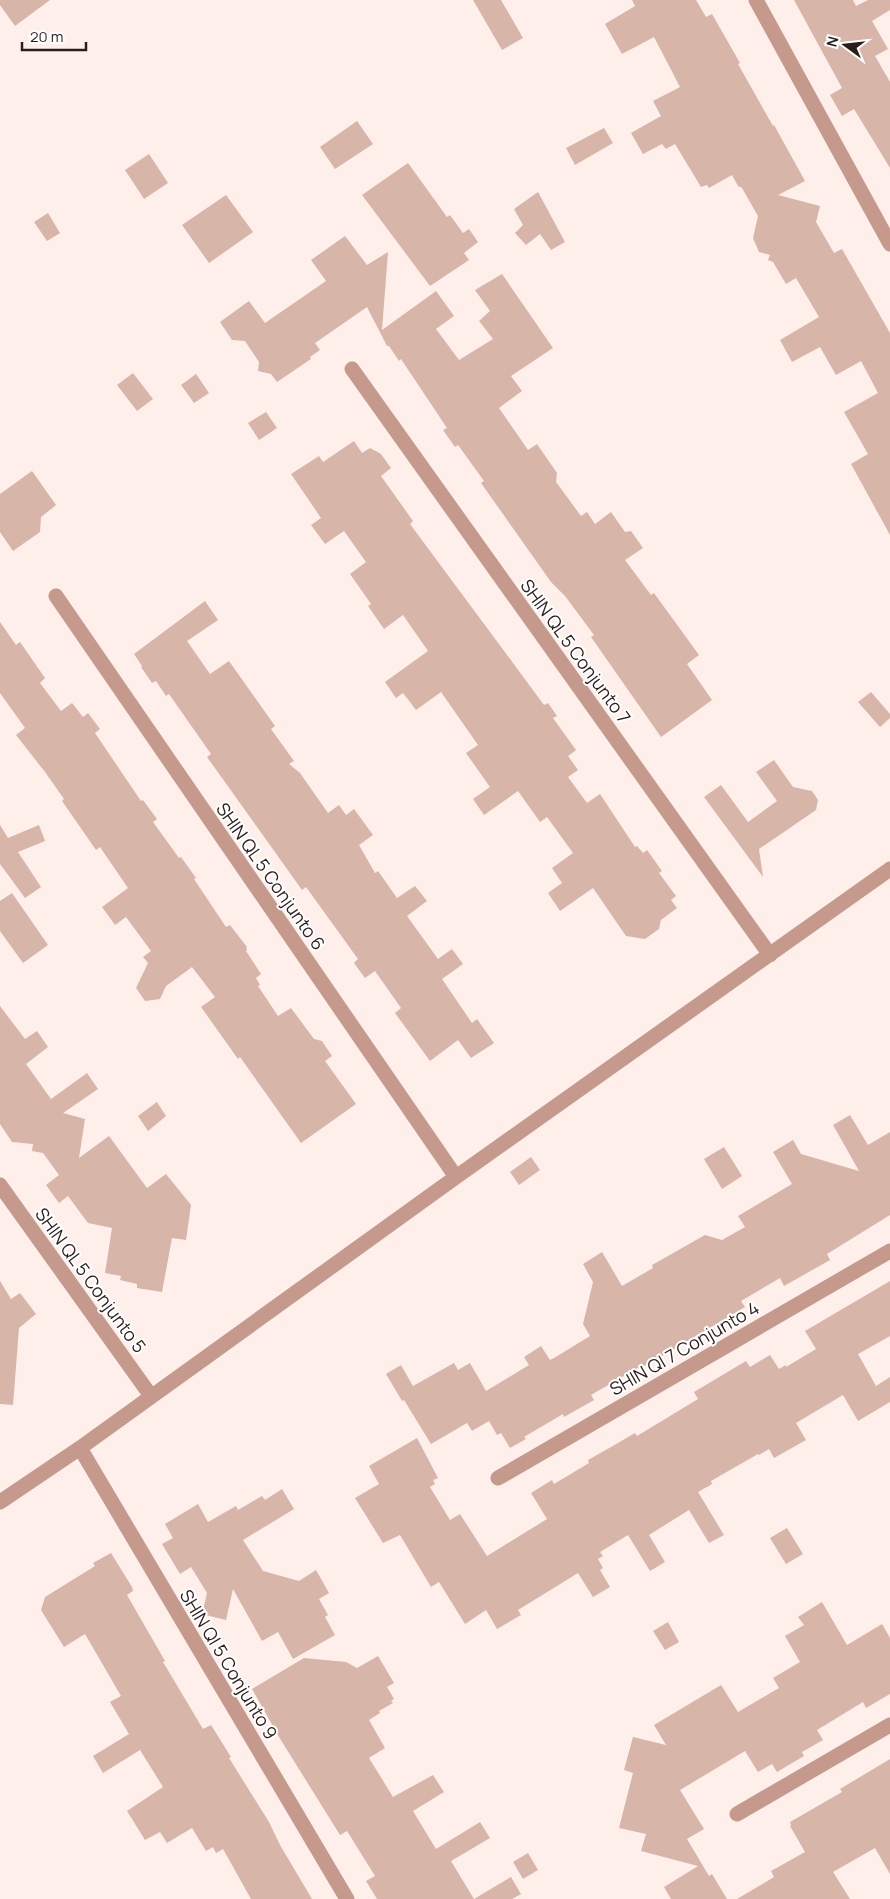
<svg xmlns="http://www.w3.org/2000/svg" width="890" height="1899" font-family="Manrope,sans-serif">
<style>
.building{fill:#d8b5a9}
.lines{fill:none;stroke-linecap:round;stroke-linejoin:round}
.minor{stroke:#c59a8c;stroke-width:15}
.labels{text-anchor:middle;dominant-baseline:central;stroke-width:4;stroke-linejoin:round;paint-order:stroke}
.street-label{font-size:18px;fill:#2b1e1a;stroke:#fff}
</style>
<rect width="100%" height="100%" fill="#feefea"/>
<path class="building" d="M 0,0 L 50,0 L 15,26 L 0,5 Z
M 473,0 L 501,0 L 523,38 L 502,50 Z
M 632,0 L 696,0 L 706,17 L 712,14 L 740,63 L 738,64 L 773,126 L 774,125 L 805,181 L 778,195 L 820,206 L 816,222 L 834,253 L 842,249 L 890,333 L 890,535 L 851,464 L 868,454 L 844,412 L 878,393 L 861,361 L 836,375 L 820,347 L 792,362 L 780,340 L 819,317 L 796,278 L 786,284 L 773,262 L 768,260 L 770,255 L 759,252 L 753,238 L 758,216 L 742,188 L 738,186 L 732,175 L 709,188 L 707,185 L 701,187 L 675,144 L 666,149 L 662,144 L 643,154 L 631,133 L 661,116 L 653,101 L 680,87 L 654,37 L 622,54 L 605,24 L 635,6 Z
M 794,0 L 853,0 L 856,6 L 868,0 L 890,0 L 890,10 L 872,21 L 888,49 L 875,56 L 890,82 L 890,168 L 854,109 L 842,116 L 830,95 L 842,88 Z
M 357,121 L 373,144 L 335,169 L 320,147 Z
M 604,128 L 613,143 L 575,165 L 566,148 Z
M 149,154 L 168,183 L 144,199 L 125,170 Z
M 408,163 L 447,217 L 450,215 L 463,233 L 469,229 L 478,242 L 464,253 L 469,260 L 430,286 L 362,195 Z
M 538,192 L 565,242 L 551,250 L 540,234 L 526,245 L 515,233 L 523,225 L 514,209 Z
M 226,195 L 253,232 L 209,263 L 182,225 Z
M 48,213 L 60,233 L 47,241 L 34,222 Z
M 345,236 L 367,265 L 388,252 L 382,330 L 436,291 L 454,316 L 436,329 L 459,360 L 493,339 L 479,321 L 490,311 L 475,290 L 502,274 L 553,348 L 511,376 L 522,391 L 499,408 L 528,450 L 537,444 L 557,473 L 556,482 L 581,516 L 587,512 L 595,524 L 611,512 L 625,532 L 631,531 L 643,548 L 625,560 L 651,595 L 654,593 L 699,655 L 687,664 L 712,700 L 661,737 L 591,637 L 594,635 L 565,596 L 551,582 L 481,483 L 484,481 L 458,445 L 455,447 L 443,430 L 447,428 L 401,359 L 399,361 L 389,346 L 387,346 L 367,307 L 315,343 L 320,350 L 310,357 L 311,359 L 277,382 L 271,374 L 258,371 L 259,362 L 245,341 L 232,340 L 220,322 L 249,301 L 265,323 L 326,281 L 311,260 Z
M 133,373 L 153,399 L 137,411 L 117,385 Z
M 196,374 L 209,393 L 194,403 L 181,385 Z
M 266,412 L 277,428 L 259,440 L 248,423 Z
M 354,441 L 362,453 L 370,448 L 381,454 L 391,468 L 381,476 L 413,521 L 410,524 L 544,705 L 548,703 L 557,716 L 553,718 L 576,750 L 568,756 L 578,770 L 568,777 L 587,803 L 600,794 L 635,847 L 637,846 L 643,853 L 647,850 L 662,871 L 659,873 L 676,896 L 671,900 L 677,908 L 661,920 L 659,929 L 645,939 L 626,936 L 593,888 L 560,911 L 548,893 L 562,883 L 552,868 L 573,853 L 547,817 L 540,822 L 518,791 L 484,815 L 473,799 L 490,787 L 466,753 L 478,745 L 441,692 L 416,710 L 403,693 L 396,698 L 385,682 L 428,651 L 403,615 L 384,629 L 368,606 L 371,604 L 350,574 L 366,562 L 344,531 L 325,544 L 311,525 L 321,518 L 291,474 L 319,456 L 323,462 Z
M 32,471 L 56,505 L 41,517 L 40,532 L 13,551 L 0,532 L 0,494 Z
M 205,601 L 218,620 L 187,641 L 210,674 L 229,661 L 275,726 L 271,729 L 294,761 L 289,764 L 300,773 L 328,813 L 339,805 L 346,815 L 354,809 L 373,835 L 359,845 L 375,873 L 378,871 L 397,898 L 415,886 L 427,901 L 407,916 L 438,959 L 452,949 L 463,964 L 442,979 L 472,1023 L 477,1019 L 494,1043 L 471,1058 L 458,1040 L 430,1061 L 395,1013 L 401,1008 L 375,971 L 365,978 L 354,963 L 358,959 L 306,887 L 302,890 L 207,757 L 211,754 L 169,694 L 166,696 L 156,681 L 152,683 L 141,667 L 142,666 L 134,654 Z
M 0,622 L 16,645 L 20,642 L 45,678 L 40,683 L 61,711 L 72,703 L 83,717 L 88,713 L 100,729 L 95,733 L 141,801 L 143,800 L 157,819 L 153,822 L 179,858 L 181,857 L 196,878 L 194,879 L 226,927 L 230,925 L 247,947 L 246,947 L 247,950 L 246,951 L 261,974 L 256,978 L 260,985 L 258,986 L 278,1016 L 291,1008 L 314,1039 L 322,1041 L 332,1056 L 325,1061 L 356,1104 L 301,1143 L 240,1057 L 238,1059 L 201,1007 L 215,997 L 192,967 L 166,986 L 160,999 L 145,1001 L 136,988 L 148,963 L 143,957 L 151,951 L 126,917 L 115,925 L 102,907 L 128,888 L 100,847 L 96,850 L 62,801 L 64,799 L 45,772 L 16,735 L 25,728 L 0,693 Z
M 871,692 L 890,714 L 890,718 L 880,727 L 858,702 Z
M 774,760 L 793,787 L 812,791 L 818,800 L 816,810 L 759,849 L 763,877 L 704,797 L 721,785 L 748,822 L 777,801 L 756,772 Z
M 0,825 L 8,838 L 39,825 L 45,841 L 18,852 L 41,887 L 25,898 L 0,864 Z
M 12,893 L 48,945 L 23,963 L 0,931 L 0,901 Z
M 0,1006 L 25,1039 L 37,1031 L 48,1047 L 26,1064 L 51,1099 L 87,1073 L 98,1089 L 63,1113 L 85,1119 L 79,1158 L 109,1136 L 147,1188 L 166,1174 L 191,1205 L 186,1240 L 172,1238 L 162,1292 L 137,1288 L 137,1284 L 120,1280 L 121,1276 L 105,1273 L 112,1228 L 88,1223 L 68,1196 L 59,1203 L 46,1185 L 59,1175 L 43,1153 L 32,1151 L 33,1144 L 12,1142 L 0,1124 Z
M 157,1102 L 166,1116 L 148,1131 L 138,1116 Z
M 850,1115 L 868,1145 L 890,1132 L 890,1215 L 827,1254 L 830,1260 L 784,1286 L 780,1278 L 741,1301 L 745,1307 L 662,1356 L 642,1367 L 641,1366 L 591,1395 L 594,1400 L 564,1417 L 563,1414 L 524,1437 L 526,1439 L 510,1448 L 501,1433 L 497,1435 L 489,1421 L 472,1431 L 467,1423 L 431,1444 L 404,1400 L 402,1401 L 386,1374 L 401,1365 L 413,1386 L 454,1363 L 458,1370 L 470,1363 L 486,1391 L 529,1365 L 524,1357 L 541,1346 L 550,1360 L 554,1358 L 590,1336 L 583,1324 L 593,1282 L 583,1264 L 602,1252 L 622,1286 L 653,1268 L 652,1265 L 705,1235 L 722,1240 L 745,1227 L 738,1216 L 792,1184 L 773,1152 L 793,1140 L 801,1154 L 859,1171 L 833,1125 Z
M 724,1147 L 742,1176 L 722,1189 L 704,1159 Z
M 531,1157 L 540,1170 L 519,1185 L 510,1172 Z
M 0,1281 L 11,1299 L 20,1293 L 36,1314 L 19,1328 L 13,1405 L 0,1404 Z
M 890,1281 L 890,1336 L 858,1354 L 876,1386 L 890,1377 L 890,1402 L 858,1421 L 843,1395 L 796,1423 L 806,1440 L 774,1458 L 769,1449 L 759,1455 L 758,1454 L 711,1481 L 712,1484 L 698,1492 L 724,1535 L 709,1543 L 689,1510 L 649,1535 L 665,1562 L 650,1571 L 628,1535 L 600,1552 L 603,1556 L 598,1559 L 603,1568 L 600,1570 L 610,1587 L 593,1597 L 578,1573 L 518,1610 L 521,1615 L 497,1629 L 486,1610 L 465,1624 L 439,1582 L 431,1587 L 400,1535 L 383,1543 L 355,1498 L 379,1484 L 369,1466 L 417,1438 L 438,1478 L 433,1480 L 435,1484 L 430,1487 L 450,1520 L 460,1514 L 487,1556 L 547,1519 L 531,1493 L 552,1480 L 554,1484 L 589,1463 L 588,1460 L 611,1447 L 635,1433 L 637,1436 L 698,1399 L 694,1392 L 746,1361 L 750,1367 L 770,1355 L 779,1369 L 786,1365 L 786,1367 L 816,1349 L 805,1331 Z
M 282,1489 L 294,1509 L 243,1540 L 263,1571 L 299,1581 L 316,1570 L 329,1593 L 319,1599 L 328,1615 L 325,1617 L 335,1635 L 293,1659 L 278,1632 L 262,1641 L 233,1589 L 226,1620 L 202,1614 L 207,1593 L 191,1567 L 180,1574 L 162,1544 L 173,1538 L 165,1524 L 198,1504 L 208,1522 L 236,1506 L 238,1510 L 262,1496 L 265,1500 Z
M 787,1528 L 803,1554 L 786,1564 L 770,1538 Z
M 111,1553 L 132,1587 L 133,1591 L 127,1595 L 165,1661 L 163,1662 L 203,1729 L 211,1725 L 231,1757 L 229,1758 L 269,1822 L 280,1845 L 312,1899 L 251,1899 L 223,1849 L 216,1853 L 213,1847 L 206,1851 L 192,1828 L 167,1843 L 160,1832 L 145,1840 L 127,1811 L 163,1787 L 140,1750 L 103,1773 L 93,1756 L 129,1734 L 110,1702 L 121,1696 L 85,1634 L 64,1647 L 41,1610 L 45,1597 L 95,1566 L 93,1563 Z
M 822,1602 L 847,1645 L 882,1624 L 890,1638 L 890,1694 L 866,1708 L 863,1702 L 817,1730 L 823,1740 L 802,1752 L 804,1756 L 777,1772 L 772,1764 L 758,1772 L 745,1751 L 680,1790 L 704,1829 L 687,1839 L 709,1876 L 712,1874 L 727,1899 L 671,1899 L 664,1887 L 698,1866 L 641,1851 L 646,1834 L 619,1828 L 633,1773 L 624,1770 L 633,1737 L 666,1745 L 654,1725 L 721,1685 L 738,1712 L 779,1688 L 773,1678 L 800,1662 L 785,1636 L 804,1625 L 798,1617 Z
M 668,1622 L 679,1642 L 665,1650 L 653,1631 Z
M 378,1656 L 394,1683 L 387,1687 L 394,1699 L 391,1701 L 393,1703 L 379,1711 L 380,1713 L 369,1720 L 385,1748 L 369,1758 L 393,1797 L 433,1775 L 444,1792 L 413,1811 L 436,1849 L 480,1822 L 490,1838 L 451,1861 L 474,1899 L 377,1899 L 366,1881 L 375,1876 L 347,1831 L 340,1835 L 279,1737 L 252,1689 L 304,1658 L 346,1662 L 357,1668 Z
M 890,1759 L 890,1874 L 875,1848 L 833,1872 L 850,1899 L 737,1899 L 774,1877 L 771,1871 L 805,1852 L 790,1826 L 791,1825 L 790,1822 L 842,1792 L 840,1789 Z
M 528,1853 L 538,1870 L 523,1879 L 513,1862 Z
M 511,1877 L 521,1894 L 512,1899 L 474,1899 Z"/>
<g class="lines">
<path class="minor" d="M 756,0 L 890,244
M 352,369 L 770,955
M 56,596 L 456,1177
M 0,1185 L 151,1396
M 80,1448 L 347,1899
M 498,1478 L 890,1251
M 0,1502 L 80,1448 L 456,1177 L 890,869
M 737,1814 L 890,1725"/>
</g>
<g class="labels">
<g class="street-label">
<text transform="translate(576 651) rotate(54)">SHIN QL 5 Conjunto 7</text>
<text transform="translate(271 876) rotate(55)">SHIN QL 5 Conjunto 6</text>
<text transform="translate(91 1280) rotate(54)">SHIN QL 5 Conjunto 5</text>
<text transform="translate(684 1348) rotate(-30)">SHIN QI 7 Conjunto 4</text>
<text transform="translate(229 1664) rotate(59)">SHIN QI 5 Conjunto 9</text>
</g>
</g>
<g transform="translate(845 45) rotate(285)" stroke="#ffffff" stroke-width="4" paint-order="stroke">
<path d="M0-4L9 19L0 12L-9 19Z" fill="#2b1e1a"/>
<text y="-8" font-size="14" font-weight="bold" text-anchor="middle" fill="#2b1e1a">N</text>
</g>
<path d="M22 42v8h64v-8" fill="none" stroke="#2b1e1a" stroke-width="2.5"/>
<text x="30" y="42" font-size="15" fill="#2b1e1a" stroke="#ffffff" stroke-width="4" paint-order="stroke">20 m</text>
</svg>
